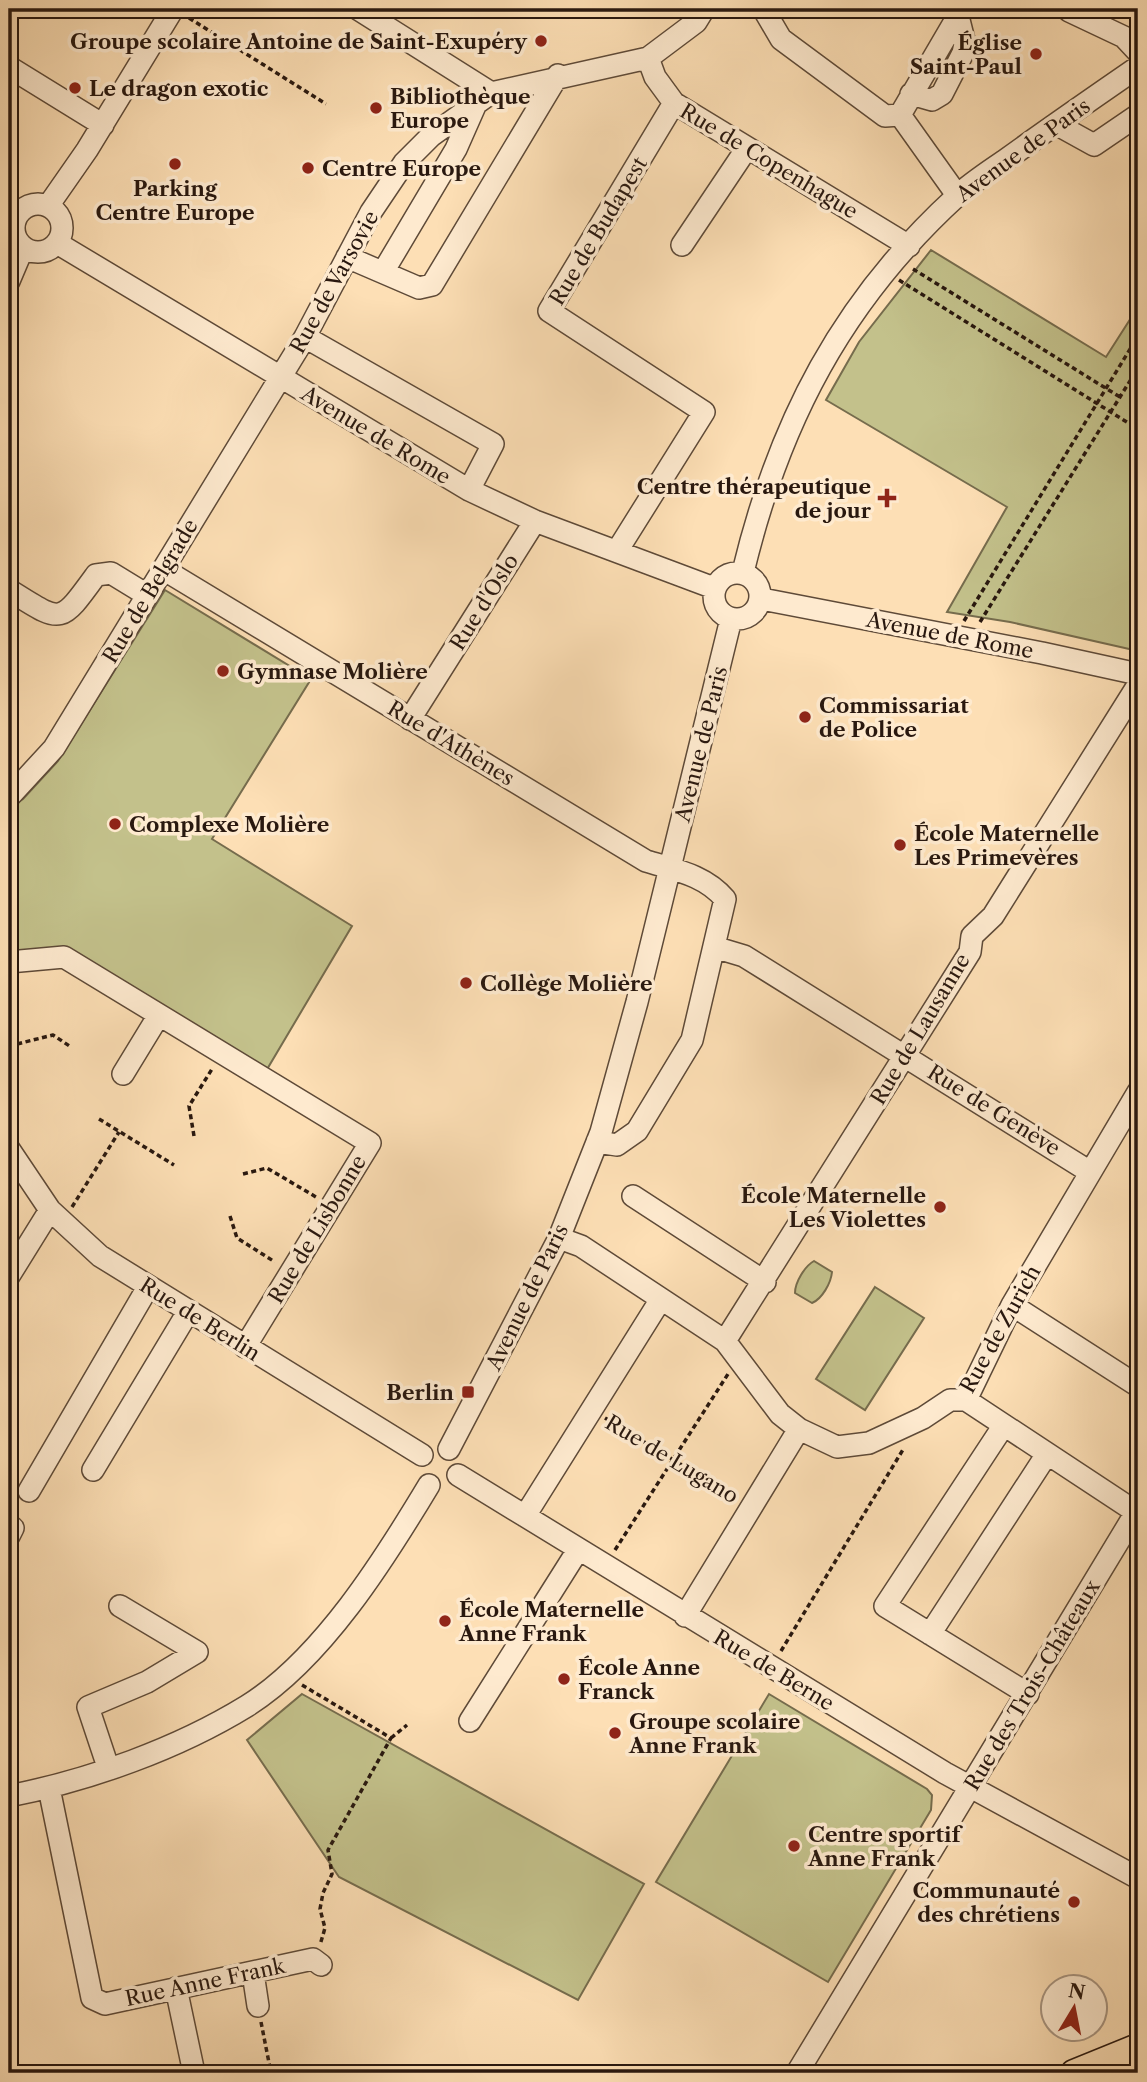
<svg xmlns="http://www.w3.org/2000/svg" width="1147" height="2082" font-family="'Libre Caslon Text',serif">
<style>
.green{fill:#c3c18b;stroke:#766c4d;stroke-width:2}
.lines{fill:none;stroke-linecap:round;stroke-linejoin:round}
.minor-casing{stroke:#5e4a38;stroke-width:24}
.major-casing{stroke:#29180f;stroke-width:29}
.path{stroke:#29180f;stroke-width:3.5;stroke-dasharray:5 3.5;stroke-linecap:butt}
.minor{stroke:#feeacf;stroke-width:21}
.major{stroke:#fddfb5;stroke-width:26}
.poi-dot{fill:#8f2418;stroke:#feeacf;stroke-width:2.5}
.labels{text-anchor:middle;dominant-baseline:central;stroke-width:7;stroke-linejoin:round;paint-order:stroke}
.poi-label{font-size:21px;font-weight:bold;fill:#29180f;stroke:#feeacf;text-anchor:start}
.street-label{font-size:21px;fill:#29180f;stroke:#feeacf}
</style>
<rect width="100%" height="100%" fill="#fddfb5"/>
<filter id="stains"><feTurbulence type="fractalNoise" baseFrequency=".00286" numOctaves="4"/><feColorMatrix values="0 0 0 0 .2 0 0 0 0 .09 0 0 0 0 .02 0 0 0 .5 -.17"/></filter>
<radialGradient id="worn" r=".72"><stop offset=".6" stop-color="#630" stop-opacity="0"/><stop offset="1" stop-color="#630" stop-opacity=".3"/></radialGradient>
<path class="green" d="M 931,250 L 1106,357 L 1138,307 L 1138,651 L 1010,622 L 947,612 L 1007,507 L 826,400 L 859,342 Z
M 165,590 L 311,679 L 212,839 L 352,926 L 266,1071 L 68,949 L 9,955 L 9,808 L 23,799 L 58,761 Z
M 814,1261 L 832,1272 C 831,1283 822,1299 812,1303 L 795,1293 C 795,1282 805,1266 814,1261 Z
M 875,1287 L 924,1318 L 865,1410 L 816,1379 Z
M 302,1694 L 644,1884 L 578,2000 L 339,1877 L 247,1740 Z
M 769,1694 L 927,1789 L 932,1795 L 931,1810 L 828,1982 L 656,1882 Z"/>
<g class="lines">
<defs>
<path id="minor" d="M 358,9 L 491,93
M 764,10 L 781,39 L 885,116 L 900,115
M 1069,11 L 1124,37 L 1138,52
M 648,58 L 655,77 L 674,103 L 909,246
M 9,67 L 103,125
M 911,94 L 932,100 L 942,94 L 963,53 L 965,44 L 958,16
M 1056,124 L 1094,145 L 1138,115
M 957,195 L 900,115 L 962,9
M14 228a24 24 0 1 1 48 0a24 24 0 1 1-48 0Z
M 48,206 L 87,150 L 173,9
M 57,243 L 469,490 L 535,521 L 714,588
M 682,245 L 747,148
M 347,257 L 419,288 L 432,285 L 558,75
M 383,272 L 456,149 L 475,106
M 9,281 L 23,248
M 305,337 L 493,444 L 469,490
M 617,551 L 704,412 L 549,311 L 674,103
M 163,569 L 646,861 C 675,870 705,875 725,899 L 692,1040 L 637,1131 L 617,1145 L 597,1142
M 743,572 C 779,422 842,301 957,196 C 971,183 988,172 1004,161 C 1048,129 1093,98 1138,67
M714 596a23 23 0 1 1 46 0a23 23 0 1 1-46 0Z
M 9,590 C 62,623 59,626 96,575 L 111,573 L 147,595
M 762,599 L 1042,653 L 1138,674
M 410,719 L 535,521
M 9,797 L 54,748 L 305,337 L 371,212 L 404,163 L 431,136 L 491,93 L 648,58 L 696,22 L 704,9
M 714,947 L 744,956 L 1090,1172
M 9,962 L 64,957 L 370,1143 L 245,1347
M 123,1074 L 159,1015
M 9,1149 L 50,1210 L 100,1256 L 422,1455
M 633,1196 L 765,1282
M 559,1238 L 581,1246 L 725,1341 L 780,1414 L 799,1429 L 837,1447 L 869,1443 L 923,1418 L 950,1400 L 966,1400
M 9,1276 L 50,1210
M 1012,1305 L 1138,1386
M 725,1341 L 970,952 L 972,936 L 993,916 L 1138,685
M 966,1400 L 1012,1305 L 1138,1092
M 966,1400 L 1136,1512
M 1004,1425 L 885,1606 L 1028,1694
M 449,1449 L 559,1238 L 601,1132 L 637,1002 L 731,619
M 93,1470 L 188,1312
M 458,1475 L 945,1773 L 1138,1878
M 29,1491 L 148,1287
M 525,1516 L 661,1299
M 9,1525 L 13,1528 L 9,1536
M 685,1616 L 799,1429
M 930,1634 L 1047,1454
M 470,1721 L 578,1550
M 108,1767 L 88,1707 L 147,1682 L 197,1652 L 120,1606
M 49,1788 L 92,1998 L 105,2004 L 313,1959 L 321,1965
M 9,1796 C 90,1780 177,1749 247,1706 C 322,1659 384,1560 429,1485
M 253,1973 L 258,2006
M 176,1988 L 194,2073
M 797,2073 L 1138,1509"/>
<path id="major" d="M 1074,2073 L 1138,2047
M 1128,2073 L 1138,2069"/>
</defs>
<use href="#minor" class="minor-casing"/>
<use href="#major" class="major-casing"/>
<path class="path" d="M 189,18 L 326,104
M 913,269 L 1120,397
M 899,280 L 1138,429
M 964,621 L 1138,336
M 980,622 L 1138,368
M 9,1046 L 53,1035 L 71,1047
M 99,1119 L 174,1165
M 194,1136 L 189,1106 L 212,1069
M 243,1174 L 267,1168 L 316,1197
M 72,1207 L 119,1132
M 230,1216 L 237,1238 L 275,1262
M 605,1418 L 736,1498
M 615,1550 L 728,1374
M 781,1651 L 904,1448
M 302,1685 L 391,1738 L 328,1850 L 332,1874 L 323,1893 L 320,1909 L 325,1928 L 320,1945
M 391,1738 L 407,1725
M 261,2022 L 271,2073"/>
<use href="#minor" class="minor"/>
<use href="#major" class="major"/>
</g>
<g class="poi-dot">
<circle cx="541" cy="41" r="7"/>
<circle cx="1036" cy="54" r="7"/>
<circle cx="75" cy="88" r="7"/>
<circle cx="376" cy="108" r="7"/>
<circle cx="175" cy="164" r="7"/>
<circle cx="308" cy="168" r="7"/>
<path d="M883.5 487.5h7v7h7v7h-7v7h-7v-7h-7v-7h7z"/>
<circle cx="223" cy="671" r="7"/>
<circle cx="805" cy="717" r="7"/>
<circle cx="115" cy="824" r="7"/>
<circle cx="900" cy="845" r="7"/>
<circle cx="466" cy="983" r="7"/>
<circle cx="940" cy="1207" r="7"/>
<rect x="461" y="1385" width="14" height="14" rx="3.5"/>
<circle cx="445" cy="1621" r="7"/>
<circle cx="564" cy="1679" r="7"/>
<circle cx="615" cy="1733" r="7"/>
<circle cx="794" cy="1846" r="7"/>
<circle cx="1074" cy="1902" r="7"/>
</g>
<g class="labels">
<g class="poi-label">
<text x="527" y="41" text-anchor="end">Groupe scolaire Antoine de Saint-Exupéry</text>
<text x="1022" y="42" text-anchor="end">Église<tspan x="1022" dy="24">Saint-Paul</tspan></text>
<text x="89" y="88">Le dragon exotic</text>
<text x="390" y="96">Bibliothèque<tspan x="390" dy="24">Europe</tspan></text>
<text x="322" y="168">Centre Europe</text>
<text x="175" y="188" text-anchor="middle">Parking<tspan x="175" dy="24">Centre Europe</tspan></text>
<text x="871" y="486" text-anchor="end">Centre thérapeutique<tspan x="871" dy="24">de jour</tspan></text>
<text x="237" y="671">Gymnase Molière</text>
<text x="819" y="705">Commissariat<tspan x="819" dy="24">de Police</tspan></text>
<text x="129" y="824">Complexe Molière</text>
<text x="914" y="833">École Maternelle<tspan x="914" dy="24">Les Primevères</tspan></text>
<text x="480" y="983">Collège Molière</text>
<text x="926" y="1195" text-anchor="end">École Maternelle<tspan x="926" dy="24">Les Violettes</tspan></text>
<text x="454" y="1392" text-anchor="end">Berlin</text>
<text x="459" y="1609">École Maternelle<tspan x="459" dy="24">Anne Frank</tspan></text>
<text x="578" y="1667">École Anne<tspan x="578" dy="24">Franck</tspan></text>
<text x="629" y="1721">Groupe scolaire<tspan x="629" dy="24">Anne Frank</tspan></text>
<text x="808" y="1834">Centre sportif<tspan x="808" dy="24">Anne Frank</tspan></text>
<text x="1060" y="1890" text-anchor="end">Communauté<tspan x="1060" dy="24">des chrétiens</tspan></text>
</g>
<g class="street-label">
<text transform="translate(1023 150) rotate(-36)">Avenue de Paris</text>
<text transform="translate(769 161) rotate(31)">Rue de Copenhague</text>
<text transform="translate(598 231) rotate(-59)">Rue de Budapest</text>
<text transform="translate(334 282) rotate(-61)">Rue de Varsovie</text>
<text transform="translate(376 435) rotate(31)">Avenue de Rome</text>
<text transform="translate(150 591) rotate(-59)">Rue de Belgrade</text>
<text transform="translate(484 602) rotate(-58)">Rue d'Oslo</text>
<text transform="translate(950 635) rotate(11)">Avenue de Rome</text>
<text transform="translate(451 743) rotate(31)">Rue d'Athènes</text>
<text transform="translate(701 744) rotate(-76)">Avenue de Paris</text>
<text transform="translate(920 1029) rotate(-59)">Rue de Lausanne</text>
<text transform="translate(994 1110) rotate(32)">Rue de Genève</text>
<text transform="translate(317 1229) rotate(-59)">Rue de Lisbonne</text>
<text transform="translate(527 1297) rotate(-64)">Avenue de Paris</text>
<text transform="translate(200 1319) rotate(32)">Rue de Berlin</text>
<text transform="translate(1000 1329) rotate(-61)">Rue de Zurich</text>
<text transform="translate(672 1459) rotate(31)">Rue de Lugano</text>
<text transform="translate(774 1670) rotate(31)">Rue de Berne</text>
<text transform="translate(1032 1685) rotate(-59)">Rue des Trois-Châteaux</text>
<text transform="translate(205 1982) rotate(-12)">Rue Anne Frank</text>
</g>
</g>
<rect width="1147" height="2082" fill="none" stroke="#fddfb5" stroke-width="35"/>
<rect x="10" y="10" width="1126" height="2061" fill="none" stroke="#29180f" stroke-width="3.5"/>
<rect x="18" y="18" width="1112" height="2047" fill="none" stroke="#29180f" stroke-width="2"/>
<g transform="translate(1074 2008) rotate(10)"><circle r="33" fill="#feeacf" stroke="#a99682" stroke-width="2"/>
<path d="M0-5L12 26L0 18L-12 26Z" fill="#8f2418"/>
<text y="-10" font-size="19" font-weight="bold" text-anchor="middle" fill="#29180f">N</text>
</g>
<rect width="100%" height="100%" filter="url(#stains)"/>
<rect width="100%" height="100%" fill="url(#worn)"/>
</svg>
